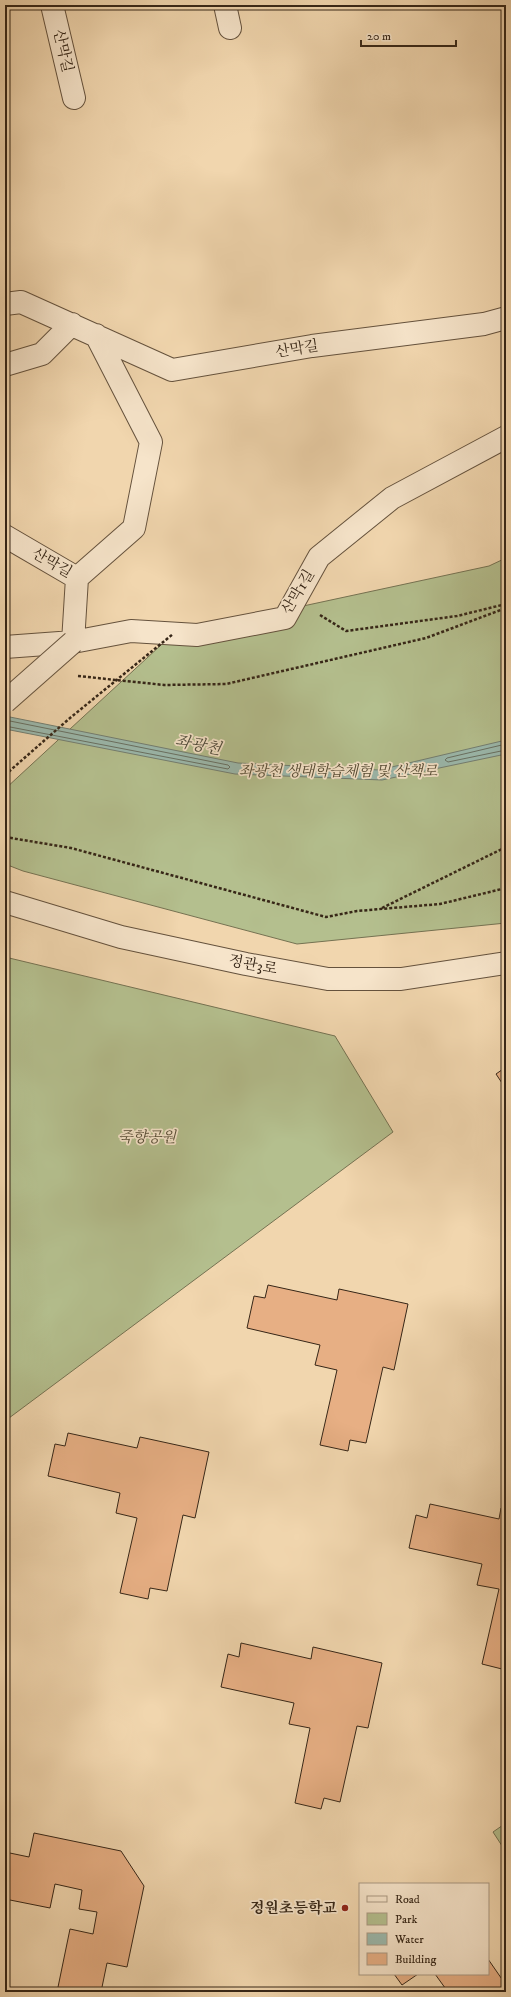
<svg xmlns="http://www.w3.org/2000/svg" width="511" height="1997" font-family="'IM FELL DW Pica','Noto Serif KR',serif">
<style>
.green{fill:#b4bf8e;stroke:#757252}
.water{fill:#9bb9ad;stroke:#737e71}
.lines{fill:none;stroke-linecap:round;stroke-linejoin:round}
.shore{stroke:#687062;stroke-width:1}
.building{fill:#e7af84;stroke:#362617}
.minor-casing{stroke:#65523d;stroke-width:24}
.path{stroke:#362617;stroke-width:2.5;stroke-dasharray:3 2;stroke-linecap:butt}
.minor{stroke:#f6e4ca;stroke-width:22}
.minor-bridge-casing{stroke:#65523d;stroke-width:24;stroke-linecap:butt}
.path-bridge{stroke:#362617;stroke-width:2.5;stroke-dasharray:3 2;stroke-linecap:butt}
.minor-bridge{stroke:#f6e4ca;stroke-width:22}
.poi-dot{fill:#8f2418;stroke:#f6e4ca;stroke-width:1.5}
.labels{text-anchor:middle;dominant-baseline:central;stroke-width:3.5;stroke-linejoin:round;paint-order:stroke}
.street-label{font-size:15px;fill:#362617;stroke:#f6e4ca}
.park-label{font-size:15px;font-style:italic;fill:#564c35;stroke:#f6e4ca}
.poi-label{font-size:15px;font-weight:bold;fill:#362617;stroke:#f6e4ca;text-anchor:end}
.water-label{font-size:16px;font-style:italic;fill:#4f4b3c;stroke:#f6e4ca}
</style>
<rect width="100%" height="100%" fill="#f1d6ae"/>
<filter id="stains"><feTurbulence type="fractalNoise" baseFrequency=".005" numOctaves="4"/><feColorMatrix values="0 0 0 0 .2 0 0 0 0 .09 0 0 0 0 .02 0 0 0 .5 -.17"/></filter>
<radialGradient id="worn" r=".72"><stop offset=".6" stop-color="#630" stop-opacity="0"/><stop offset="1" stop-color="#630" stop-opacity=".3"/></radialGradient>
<path class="green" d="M 506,558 L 506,923 L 297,944 L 23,871 L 5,864 L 5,789 L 173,634 L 489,566 Z
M 5,957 L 335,1036 L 393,1132 L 5,1421 Z
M 506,1823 L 506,1852 L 493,1832 Z"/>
<path class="water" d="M 5,716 L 238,763 L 379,770 L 506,740 L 506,754 L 382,780 L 235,774 L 5,729 Z"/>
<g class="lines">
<path class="shore" d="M 5,720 L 228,765 L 230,767 L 228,769 L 5,726
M 506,744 L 447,758 L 445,760 L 448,762 L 506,750"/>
</g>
<path class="building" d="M 506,1067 L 506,1089 L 496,1074 Z
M 268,1285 L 337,1300 L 339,1289 L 408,1304 L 394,1370 L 383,1367 L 366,1443 L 350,1440 L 348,1451 L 320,1445 L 337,1370 L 315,1365 L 320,1345 L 247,1328 L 254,1296 L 265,1298 Z
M 68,1433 L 137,1448 L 140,1437 L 209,1452 L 195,1518 L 183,1515 L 167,1591 L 150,1588 L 148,1599 L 120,1593 L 137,1518 L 116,1513 L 120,1493 L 48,1476 L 55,1444 L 65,1446 Z
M 430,1504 L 499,1519 L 501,1508 L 506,1509 L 506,1670 L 482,1664 L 499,1589 L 477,1585 L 482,1564 L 409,1548 L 416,1515 L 427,1518 Z
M 241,1643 L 311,1659 L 313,1647 L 382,1663 L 368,1728 L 357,1726 L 340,1802 L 324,1798 L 321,1809 L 295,1803 L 310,1728 L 289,1724 L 294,1703 L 221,1687 L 228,1654 L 239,1657 Z
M 34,1833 L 121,1851 L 144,1886 L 127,1967 L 107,1963 L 101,1992 L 57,1992 L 70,1929 L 93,1934 L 97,1912 L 79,1909 L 82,1890 L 55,1884 L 50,1908 L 5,1899 L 5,1852 L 29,1857 Z
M 488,1959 L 506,1985 L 506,1992 L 448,1992 L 435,1974 L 488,1974 Z
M 394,1974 L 418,1974 L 402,1985 Z"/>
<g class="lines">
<defs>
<path id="minor" d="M 52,5 L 74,98
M 225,5 L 230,28
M 5,304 L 21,302 L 172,370 L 312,346 L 484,324 L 506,318
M 5,365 L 42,354 L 72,324
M 5,536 L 77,578 L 73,642
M 77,578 L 134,528 L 151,442 L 96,335
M 5,647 L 73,642 L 131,631 L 197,635 L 285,618 L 319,557 L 392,498 L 506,437
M 5,902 L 121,937 L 246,964 L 328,979 L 401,979 L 506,963"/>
</defs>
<use href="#minor" class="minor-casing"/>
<path class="path" d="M 320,615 L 346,631 L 457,616 L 506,604
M 78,676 L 164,685 L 226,684 L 426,638 L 506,608
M 5,837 L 71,848 L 326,917 L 357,911 L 440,904 L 506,888
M 382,908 L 506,847"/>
<use href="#minor" class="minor"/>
<defs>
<path id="minor-bridge" d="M 5,702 L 73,642"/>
</defs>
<use href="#minor-bridge" class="minor-bridge-casing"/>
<path class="path-bridge" d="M 5,775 L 70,718 L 173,634"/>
<use href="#minor-bridge" class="minor-bridge"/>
</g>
<circle class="poi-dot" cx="345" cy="1908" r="4"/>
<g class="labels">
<g class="street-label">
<text transform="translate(63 51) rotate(77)">산막길</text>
<text transform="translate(297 349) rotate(-9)">산막길</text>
<text transform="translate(52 563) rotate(30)">산막길</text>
<text transform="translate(298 592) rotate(-59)">산막1길</text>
<text transform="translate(253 965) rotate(11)">정관3로</text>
</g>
<g class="park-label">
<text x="338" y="771">좌광천 생태학습체험 및 산책로</text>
<text x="147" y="1137">죽향공원</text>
</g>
<g class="poi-label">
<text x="337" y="1908">정원초등학교</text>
</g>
<g class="water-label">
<text transform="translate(198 745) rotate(11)">좌광천</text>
</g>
</g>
<rect width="511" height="1997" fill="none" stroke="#f1d6ae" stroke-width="20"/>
<rect x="6" y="6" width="499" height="1985" fill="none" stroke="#362617" stroke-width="2"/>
<rect x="10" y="10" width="491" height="1977" fill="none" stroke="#362617"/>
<rect x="359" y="1883" width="130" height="92" fill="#f6e4ca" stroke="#a99882"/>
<rect x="367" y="1896" width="20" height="6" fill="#f6e4ca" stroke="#a99882"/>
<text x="395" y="1903" font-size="12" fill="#362617">Road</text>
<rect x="367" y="1913" width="20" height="12" fill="#b4bf8e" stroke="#a99882"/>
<text x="395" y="1923" font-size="12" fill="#362617">Park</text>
<rect x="367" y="1933" width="20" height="12" fill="#9bb9ad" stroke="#a99882"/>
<text x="395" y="1943" font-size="12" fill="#362617">Water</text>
<rect x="367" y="1953" width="20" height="12" fill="#e7af84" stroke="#a99882"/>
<text x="395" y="1963" font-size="12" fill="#362617">Building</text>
<path d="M361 40v6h95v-6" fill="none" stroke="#362617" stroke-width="2"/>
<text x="367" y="40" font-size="12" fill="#362617" stroke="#f6e4ca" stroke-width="3" paint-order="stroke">20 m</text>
<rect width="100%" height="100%" filter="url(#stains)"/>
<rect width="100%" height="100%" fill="url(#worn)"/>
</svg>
